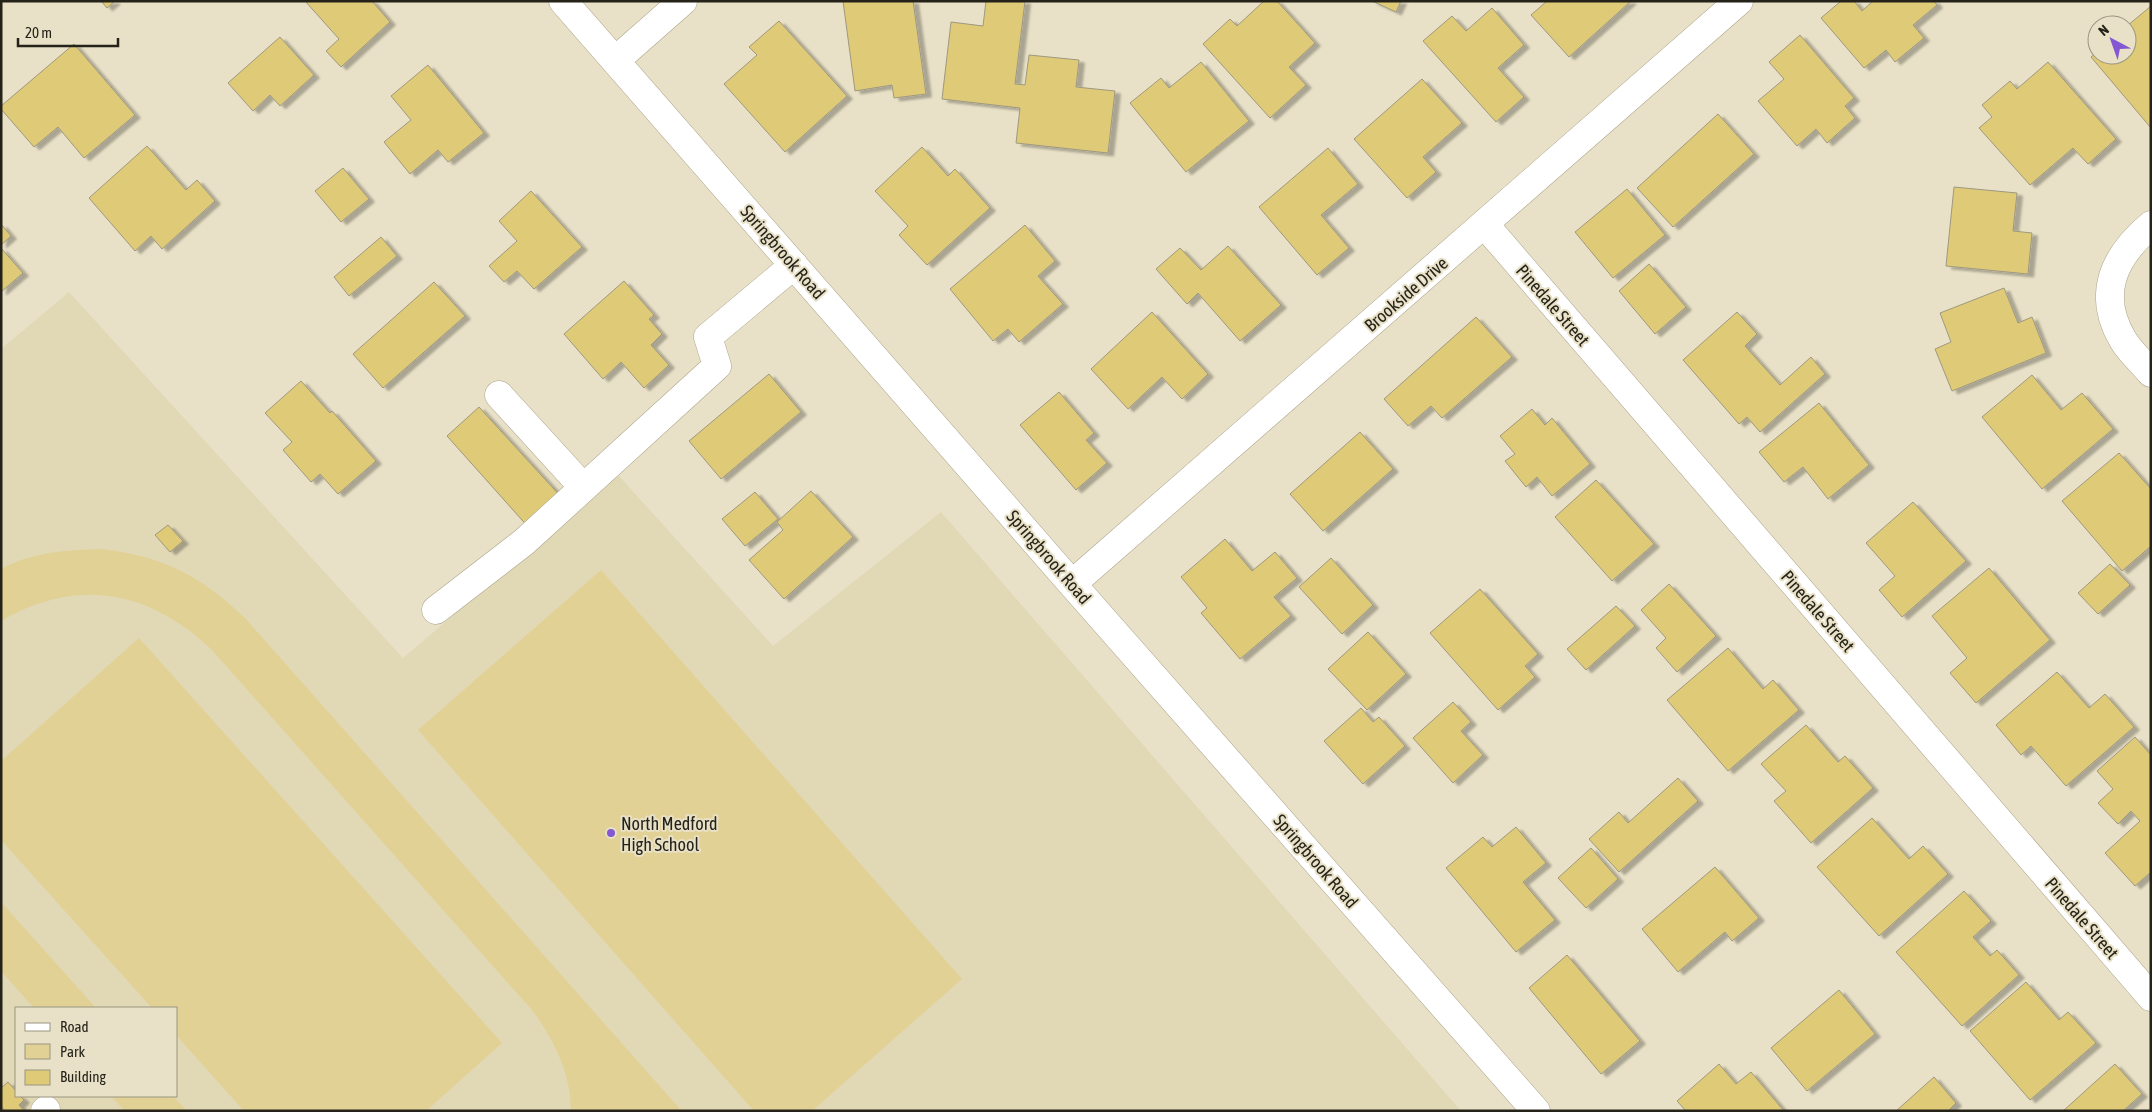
<svg xmlns="http://www.w3.org/2000/svg" width="2152" height="1112" font-family="'Asap Condensed',sans-serif">
<style>
.built{fill:#e1d8b6;fill-rule:evenodd}
.green{fill:#e2d195}
.building{fill:#dfca77;stroke:#9e987f;filter:url(#shadow)}
.lines{fill:none;stroke-linecap:round;stroke-linejoin:round}
.minor-casing{stroke:#aba48b;stroke-width:29}
.minor{stroke:#fff;stroke-width:28}
.poi-dot{fill:#8458d2;stroke:#e8e1c7;stroke-width:2}
.labels{text-anchor:middle;dominant-baseline:central;stroke-width:4;stroke-linejoin:round;paint-order:stroke}
.street-label{font-size:18px;fill:#252319;stroke:#e8e1c7}
.poi-label{font-size:18px;fill:#252319;stroke:#e8e1c7;text-anchor:start}
</style>
<defs>
<filter id="shadow"><feDropShadow dx="5.5" dy="3" stdDeviation="1" flood-color="#0004"/></filter>
</defs>
<rect width="100%" height="100%" fill="#e8e1c7"/>
<path class="built" d="M 69,292 L 403,658 L 618,475 L 773,646 L 941,512 L 1461,1111 L 1,1111 L 1,349 ZM 16,1008 L 176,1008 L 176,1096 L 16,1096 Z"/>
<path class="green" d="M 102,549 C 165,557 199,575 245,618 L 680,1109 L 678,1111 L 620,1111 L 618,1109 L 618,1111 L 571,1111 C 571,1073 554,1040 532,1010 L 211,649 C 148,590 77,577 1,621 L 1,569 C 32,552 68,550 102,549 Z
M 601,570 L 962,979 L 812,1111 L 754,1111 L 418,730 Z
M 139,638 L 502,1043 L 426,1111 L 244,1111 L 176,1035 L 176,1008 L 152,1008 L 1,840 L 1,761 Z
M 1,902 L 96,1008 L 34,1008 L 1,971 Z
M 111,1096 L 173,1096 L 187,1111 L 125,1111 Z"/>
<path class="building" d="M 101,1 L 115,1 L 107,8 Z
M 305,1 L 372,1 L 390,22 L 341,67 L 326,51 L 339,39 Z
M 843,1 L 913,1 L 926,94 L 894,98 L 892,85 L 855,91 Z
M 986,1 L 1025,1 L 1015,84 L 1025,85 L 1029,55 L 1079,60 L 1076,87 L 1115,91 L 1108,153 L 1016,143 L 1020,108 L 942,99 L 951,22 L 983,26 Z
M 1264,1 L 1277,1 L 1315,43 L 1289,67 L 1306,85 L 1270,118 L 1203,44 L 1230,19 L 1237,26 Z
M 1372,1 L 1401,1 L 1396,12 Z
M 1547,1 L 1631,1 L 1569,57 L 1531,15 Z
M 1841,1 L 1854,1 L 1862,11 L 1873,1 L 1934,1 L 1937,5 L 1913,25 L 1924,38 L 1895,62 L 1886,50 L 1864,68 L 1821,18 Z
M 2151,6 L 2151,128 L 2091,57 L 2097,52 L 2097,55 L 2127,55 L 2127,26 Z
M 1492,8 L 1524,45 L 1498,68 L 1524,97 L 1496,122 L 1423,41 L 1452,16 L 1466,31 Z
M 779,21 L 847,96 L 785,152 L 724,84 L 757,55 L 749,47 Z
M 1800,35 L 1854,98 L 1845,106 L 1855,118 L 1827,143 L 1816,129 L 1797,146 L 1758,101 L 1784,79 L 1769,62 Z
M 280,37 L 314,75 L 280,106 L 270,95 L 253,111 L 228,83 Z
M 74,44 L 135,115 L 84,158 L 58,127 L 34,147 L 1,109 L 1,106 Z
M 1201,62 L 1249,121 L 1186,172 L 1130,103 L 1161,78 L 1169,88 Z
M 2048,62 L 2116,139 L 2088,164 L 2073,148 L 2030,185 L 1979,128 L 1992,117 L 1982,105 L 2010,81 L 2017,89 Z
M 428,65 L 484,133 L 448,162 L 438,150 L 410,174 L 384,142 L 411,120 L 391,96 Z
M 1422,79 L 1462,123 L 1423,157 L 1436,172 L 1407,198 L 1354,139 Z
M 1718,114 L 1754,154 L 1673,227 L 1637,188 Z
M 147,146 L 186,190 L 197,180 L 215,201 L 162,249 L 151,236 L 135,251 L 89,198 Z
M 922,147 L 948,176 L 955,169 L 990,208 L 927,265 L 899,235 L 908,226 L 875,191 Z
M 1328,148 L 1358,184 L 1321,215 L 1349,248 L 1317,275 L 1259,207 Z
M 343,168 L 369,199 L 341,222 L 315,191 Z
M 1954,187 L 2017,193 L 2013,231 L 2032,233 L 2028,274 L 1946,266 Z
M 1627,189 L 1665,235 L 1613,278 L 1575,232 Z
M 531,191 L 582,247 L 534,289 L 517,271 L 504,282 L 489,266 L 517,241 L 499,221 Z
M 1,224 L 11,236 L 1,245 Z
M 1025,225 L 1055,261 L 1038,276 L 1063,304 L 1019,342 L 1008,329 L 993,341 L 950,289 Z
M 381,237 L 397,256 L 349,296 L 334,277 Z
M 1228,246 L 1281,305 L 1240,341 L 1198,293 L 1187,304 L 1156,269 L 1180,248 L 1201,270 Z
M 1,248 L 23,273 L 1,292 Z
M 1649,264 L 1686,307 L 1655,334 L 1619,291 Z
M 624,281 L 654,315 L 649,319 L 662,334 L 651,345 L 669,365 L 644,388 L 621,362 L 603,379 L 564,334 Z
M 434,282 L 465,316 L 383,388 L 353,354 Z
M 2004,288 L 2018,323 L 2032,317 L 2046,353 L 1952,391 L 1935,349 L 1951,342 L 1940,313 Z
M 1152,312 L 1208,374 L 1182,399 L 1162,377 L 1128,409 L 1091,369 Z
M 1737,312 L 1757,334 L 1745,346 L 1780,385 L 1811,357 L 1825,374 L 1760,432 L 1747,417 L 1739,424 L 1683,360 Z
M 1476,317 L 1512,357 L 1442,418 L 1431,406 L 1408,426 L 1384,399 Z
M 769,374 L 801,412 L 721,479 L 689,441 Z
M 2032,375 L 2061,410 L 2082,393 L 2113,429 L 2042,489 L 1982,417 Z
M 301,381 L 330,413 L 332,411 L 376,461 L 338,494 L 320,474 L 311,482 L 283,450 L 292,442 L 265,413 Z
M 1059,392 L 1094,433 L 1086,440 L 1107,463 L 1076,490 L 1020,425 Z
M 1819,403 L 1869,465 L 1828,499 L 1803,467 L 1784,482 L 1759,452 Z
M 479,407 L 563,499 L 530,529 L 447,436 Z
M 1532,409 L 1545,425 L 1552,418 L 1590,464 L 1552,496 L 1537,477 L 1526,487 L 1505,461 L 1515,454 L 1500,436 Z
M 1360,432 L 1393,469 L 1323,531 L 1290,494 Z
M 2119,453 L 2151,489 L 2151,546 L 2122,571 L 2062,501 Z
M 1596,480 L 1654,544 L 1612,581 L 1555,517 Z
M 811,491 L 853,537 L 784,599 L 749,560 L 783,530 L 777,522 Z
M 755,492 L 778,519 L 745,546 L 722,519 Z
M 1913,502 L 1966,561 L 1902,617 L 1879,590 L 1895,576 L 1866,543 Z
M 168,525 L 183,541 L 170,552 L 155,535 Z
M 1225,539 L 1252,571 L 1275,552 L 1297,578 L 1274,597 L 1291,616 L 1240,659 L 1201,613 L 1207,608 L 1181,577 Z
M 1331,558 L 1373,605 L 1342,634 L 1299,587 Z
M 2110,564 L 2130,585 L 2098,614 L 2078,593 Z
M 1989,568 L 2050,640 L 1976,703 L 1950,673 L 1967,658 L 1932,616 Z
M 1669,584 L 1716,636 L 1677,672 L 1656,648 L 1666,638 L 1641,610 Z
M 1480,589 L 1538,654 L 1525,666 L 1535,677 L 1498,710 L 1430,633 Z
M 1616,606 L 1635,626 L 1586,670 L 1567,649 Z
M 1368,632 L 1406,674 L 1367,710 L 1328,669 Z
M 1728,648 L 1763,689 L 1773,680 L 1799,710 L 1728,771 L 1667,700 Z
M 2057,672 L 2089,708 L 2105,694 L 2134,727 L 2066,786 L 2031,746 L 2021,755 L 1996,725 Z
M 1453,702 L 1471,722 L 1461,731 L 1483,755 L 1453,783 L 1413,738 Z
M 1361,708 L 1373,722 L 1379,717 L 1405,746 L 1363,784 L 1324,741 Z
M 1806,725 L 1838,762 L 1845,756 L 1873,788 L 1811,843 L 1774,801 L 1786,791 L 1761,764 Z
M 2135,737 L 2151,755 L 2151,872 L 2135,886 L 2105,853 L 2140,821 L 2131,811 L 2118,824 L 2098,803 L 2113,789 L 2097,771 Z
M 1678,778 L 1698,801 L 1619,872 L 1589,839 L 1619,812 L 1628,823 Z
M 1872,818 L 1909,859 L 1923,846 L 1948,874 L 1879,936 L 1817,867 Z
M 1516,827 L 1546,863 L 1523,882 L 1555,920 L 1516,952 L 1446,868 L 1483,837 L 1492,847 Z
M 1591,848 L 1618,879 L 1586,908 L 1558,878 Z
M 1715,867 L 1759,918 L 1732,941 L 1725,932 L 1678,972 L 1642,929 Z
M 1964,891 L 1991,921 L 1973,937 L 1990,956 L 1997,950 L 2019,975 L 1962,1026 L 1896,952 Z
M 1567,955 L 1640,1041 L 1601,1074 L 1529,988 Z
M 2026,982 L 2059,1020 L 2068,1012 L 2096,1043 L 2030,1100 L 1970,1031 Z
M 1839,990 L 1875,1034 L 1807,1091 L 1771,1048 Z
M 1719,1064 L 1736,1084 L 1751,1072 L 1784,1111 L 1686,1111 L 1677,1101 Z
M 2115,1064 L 2142,1094 L 2123,1111 L 2063,1111 Z
M 1934,1077 L 1956,1103 L 1948,1111 L 1896,1111 Z
M 8,1082 L 16,1091 L 16,1096 L 20,1096 L 24,1100 L 19,1105 L 24,1111 L 5,1111 L 1,1106 L 1,1088 Z"/>
<g class="lines">
<defs>
<path id="minor" d="M 563,1 L 1072,584 L 1536,1111
M 616,60 L 683,1
M 1485,225 L 2151,997
M 2151,225 C 2113,257 2096,295 2123,340 C 2130,352 2142,362 2151,373
M 499,395 L 583,487
M 1072,584 L 1739,1
M 436,610 L 524,542 L 717,366 L 708,337 L 794,265
M 45,1111 L 46,1110"/>
</defs>
<use href="#minor" class="minor-casing"/>
<use href="#minor" class="minor"/>
</g>
<circle class="poi-dot" cx="611" cy="833" r="5"/>
<g class="labels">
<g class="street-label">
<text transform="translate(783 252) rotate(49)">Springbrook Road</text>
<text transform="translate(1406 294) rotate(-41)">Brookside Drive</text>
<text transform="translate(1553 305) rotate(49)">Pinedale Street</text>
<text transform="translate(1049 557) rotate(49)">Springbrook Road</text>
<text transform="translate(1818 611) rotate(49)">Pinedale Street</text>
<text transform="translate(1316 861) rotate(49)">Springbrook Road</text>
<text transform="translate(2082 918) rotate(49)">Pinedale Street</text>
</g>
<g class="poi-label">
<text x="621" y="823">North Medford<tspan x="621" dy="21">High School</tspan></text>
</g>
</g>
<rect width="2152" height="1112" fill="none" stroke="#252319" stroke-width="5"/>
<rect x="15" y="1007" width="162" height="90" fill="#e8e1c7" stroke="#9a9581"/>
<rect x="25" y="1023" width="25" height="8" fill="#ffffff" stroke="#9a9581"/>
<text x="60" y="1032" font-size="15" fill="#252319">Road</text>
<rect x="25" y="1044" width="25" height="15" fill="#e2d195" stroke="#9a9581"/>
<text x="60" y="1057" font-size="15" fill="#252319">Park</text>
<rect x="25" y="1070" width="25" height="15" fill="#dfca77" stroke="#9a9581"/>
<text x="60" y="1082" font-size="15" fill="#252319">Building</text>
<g transform="translate(2112 40) rotate(319)"><circle r="24" fill="#e8e1c7" stroke="#9a9581"/>
<path d="M0-4L9 19L0 12L-9 19Z" fill="#8458d2"/>
<text y="-8" font-size="14" font-weight="bold" text-anchor="middle" fill="#252319">N</text>
</g>
<path d="M18 38v8h100v-8" fill="none" stroke="#252319" stroke-width="2.5"/>
<text x="25" y="38" font-size="15" fill="#252319" stroke="#e8e1c7" stroke-width="4" paint-order="stroke">20 m</text>
</svg>
